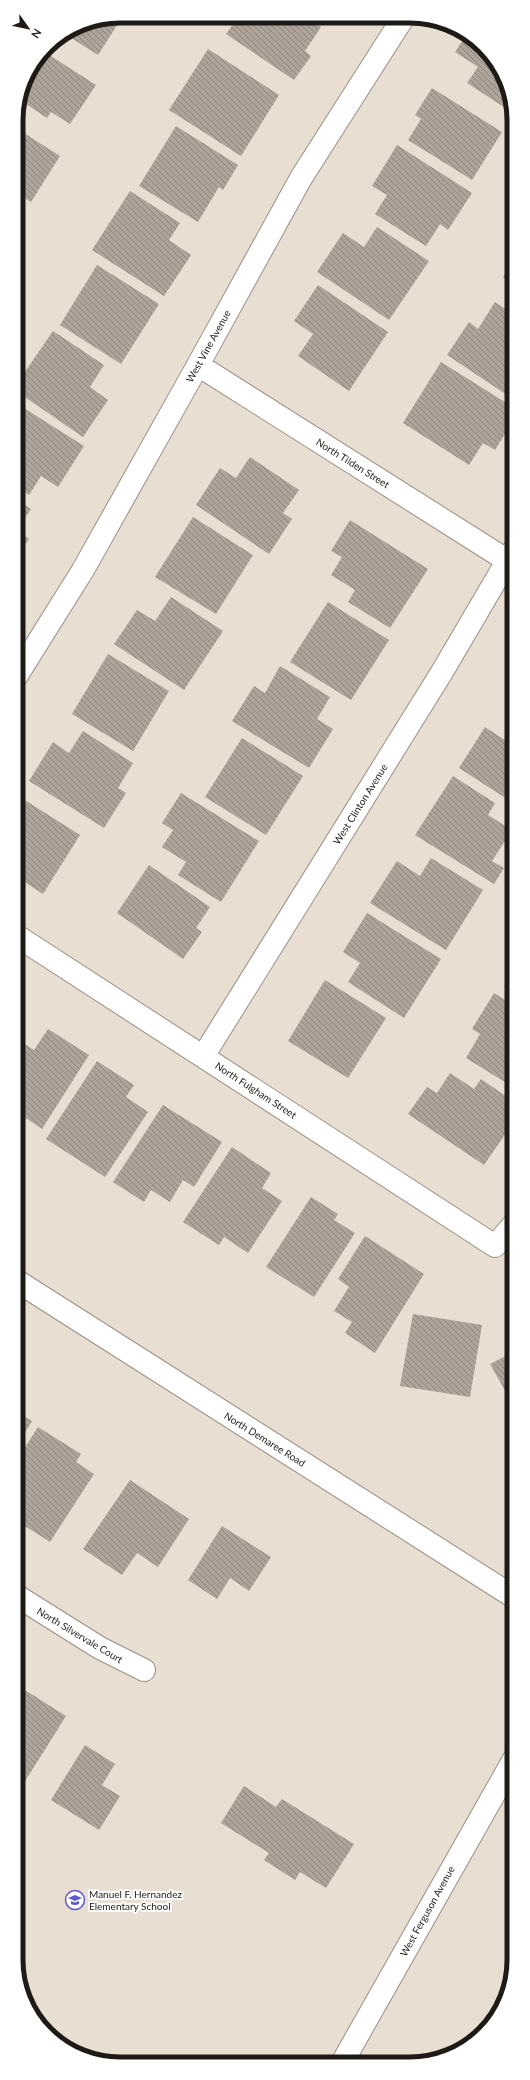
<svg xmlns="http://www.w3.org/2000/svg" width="530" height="2080" font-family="Lato,sans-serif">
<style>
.building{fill:url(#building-back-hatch)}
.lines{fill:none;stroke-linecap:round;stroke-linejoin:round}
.street-casing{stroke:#998f84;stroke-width:24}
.secondary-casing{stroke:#998f84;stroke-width:24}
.street{stroke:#fff;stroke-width:22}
.secondary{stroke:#fff;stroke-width:22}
.labels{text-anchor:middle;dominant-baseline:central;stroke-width:4;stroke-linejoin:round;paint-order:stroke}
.street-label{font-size:10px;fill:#1e1b16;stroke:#fff}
.poi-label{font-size:10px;fill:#1e1b16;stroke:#fff;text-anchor:start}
.rim{fill:none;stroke:#1e1b16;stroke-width:5}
</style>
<defs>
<pattern id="building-back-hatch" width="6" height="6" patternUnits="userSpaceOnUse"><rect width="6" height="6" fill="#aea499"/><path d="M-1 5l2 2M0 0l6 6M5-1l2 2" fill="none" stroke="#8d857c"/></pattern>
</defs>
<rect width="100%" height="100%" fill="#e8ded2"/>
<path class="building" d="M 123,16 L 98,55 L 65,34 L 80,24 Z
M 238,17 L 306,17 L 321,27 L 305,51 L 311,56 L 294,80 L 226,34 Z
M 465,37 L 484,47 L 503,74 L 513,106 L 513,113 L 467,83 L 478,67 L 455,52 Z
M 208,49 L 279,95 L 241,156 L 169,110 Z
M 43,51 L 96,85 L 70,124 L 51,112 L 47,118 L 20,100 L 27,74 Z
M 432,88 L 502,132 L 472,180 L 408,140 L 421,119 L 415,115 Z
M 176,126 L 238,165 L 223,190 L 219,187 L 198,222 L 139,186 Z
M 16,128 L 60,156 L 31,202 L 16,193 Z
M 397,145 L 472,193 L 448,230 L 440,224 L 426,246 L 375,214 L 387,195 L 372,186 Z
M 130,191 L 180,223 L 169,240 L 191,255 L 164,296 L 92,250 Z
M 377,227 L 429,261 L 389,320 L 317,272 L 343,233 L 364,247 Z
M 513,262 L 513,284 L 503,277 Z
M 97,265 L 159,304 L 121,364 L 60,325 Z
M 318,285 L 388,332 L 349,391 L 298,356 L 313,334 L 294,321 Z
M 495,302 L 513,314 L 513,399 L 447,355 L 469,322 L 478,329 Z
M 53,331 L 104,365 L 90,387 L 108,400 L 83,437 L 16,391 L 16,385 Z
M 441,362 L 513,407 L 513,421 L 495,450 L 483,443 L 469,465 L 403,423 Z
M 16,403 L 84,446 L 58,487 L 41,476 L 29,495 L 16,487 Z
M 250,457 L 299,490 L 283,513 L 292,519 L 269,554 L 196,505 L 220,468 L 236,478 Z
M 16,499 L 31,509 L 17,530 L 29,539 L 16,557 Z
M 193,517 L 253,555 L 216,614 L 155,577 Z
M 350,520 L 428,569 L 390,628 L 348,602 L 355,590 L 331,575 L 342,557 L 331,551 Z
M 171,597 L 223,631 L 184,690 L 114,644 L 137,610 L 155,621 Z
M 328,602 L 389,640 L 351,700 L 290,662 Z
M 108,654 L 169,691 L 133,751 L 72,714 Z
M 280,666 L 330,697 L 317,719 L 333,729 L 309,768 L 232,721 L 254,686 L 265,693 Z
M 485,727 L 508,742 L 513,733 L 513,803 L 459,768 Z
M 83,731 L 133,763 L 118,788 L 126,793 L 104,828 L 29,781 L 53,742 L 69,753 Z
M 242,738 L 303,776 L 266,835 L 205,797 Z
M 453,776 L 495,803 L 488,815 L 512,830 L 492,861 L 504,868 L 494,884 L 415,835 Z
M 181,793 L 259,841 L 221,902 L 178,875 L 186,862 L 162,847 L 173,830 L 162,823 Z
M 20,797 L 80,835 L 43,894 L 17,877 L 16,802 Z
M 431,858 L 483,890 L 446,950 L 370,903 L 397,861 L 420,876 Z
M 149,865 L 210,907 L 196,928 L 202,932 L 183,959 L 117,913 Z
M 367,913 L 441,959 L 404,1018 L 348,982 L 360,963 L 343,952 Z
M 513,972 L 513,993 L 504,987 Z
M 325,980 L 386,1018 L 348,1078 L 288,1041 Z
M 494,993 L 513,1005 L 513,1087 L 466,1058 L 480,1034 L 472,1029 Z
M 48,1029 L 89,1055 L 42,1129 L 17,1112 L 17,1039 L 34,1050 Z
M 97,1061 L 134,1085 L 126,1097 L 148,1112 L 105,1177 L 46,1139 Z
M 450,1073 L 474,1089 L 481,1079 L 513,1101 L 513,1123 L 484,1165 L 408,1114 L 427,1087 L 437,1093 Z
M 163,1105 L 222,1142 L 194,1187 L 183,1180 L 170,1202 L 151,1190 L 144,1202 L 113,1182 Z
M 232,1147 L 271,1173 L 262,1188 L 282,1201 L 248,1253 L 224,1237 L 219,1245 L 183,1222 Z
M 311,1197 L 338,1214 L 334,1220 L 355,1233 L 314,1297 L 266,1267 Z
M 365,1236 L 424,1274 L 375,1353 L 345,1333 L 352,1322 L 334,1311 L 349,1287 L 338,1279 Z
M 413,1314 L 482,1325 L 470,1397 L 400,1386 Z
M 514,1352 L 514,1407 L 490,1364 Z
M 17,1412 L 32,1421 L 17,1446 Z
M 38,1427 L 81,1454 L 76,1462 L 94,1474 L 50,1542 L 17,1521 L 17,1460 Z
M 130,1480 L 189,1519 L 158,1567 L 137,1553 L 122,1575 L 83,1549 Z
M 222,1526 L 271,1557 L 249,1591 L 230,1578 L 217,1599 L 188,1580 Z
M 17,1685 L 66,1716 L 17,1794 Z
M 85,1745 L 115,1764 L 102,1785 L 120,1796 L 99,1830 L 51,1800 Z
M 244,1786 L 276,1807 L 282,1799 L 354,1844 L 326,1888 L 300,1872 L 295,1880 L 264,1860 L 269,1853 L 221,1823 Z"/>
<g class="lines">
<defs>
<path id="street" d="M 198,365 L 508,561
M 16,677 L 83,570 L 198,365 L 301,178 L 403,18
M 17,936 L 495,1246 L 514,1224
M 204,1055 L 442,672 L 513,551
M 17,1596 L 100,1648 L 144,1670"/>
<path id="secondary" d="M 17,1281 L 514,1597
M 342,2063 L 514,1759"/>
</defs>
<use href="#street" class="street-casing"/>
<use href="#secondary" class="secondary-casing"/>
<use href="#street" class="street"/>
<use href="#secondary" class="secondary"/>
</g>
<defs>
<symbol id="school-ring" viewBox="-11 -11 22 22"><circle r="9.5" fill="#fff" stroke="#5e58d0" stroke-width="1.5"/><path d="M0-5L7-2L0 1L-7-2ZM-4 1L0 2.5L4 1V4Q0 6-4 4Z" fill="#5e58d0"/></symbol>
</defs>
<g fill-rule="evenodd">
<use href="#school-ring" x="64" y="1889" width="22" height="22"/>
</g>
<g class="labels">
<g class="street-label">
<text transform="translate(208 346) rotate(-61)">West Vine Avenue</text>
<text transform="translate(353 463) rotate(32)">North Tilden Street</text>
<text transform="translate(360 804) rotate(-58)">West Clinton Avenue</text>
<text transform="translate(256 1090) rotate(33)">North Fulgham Street</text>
<text transform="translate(265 1439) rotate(32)">North Demaree Road</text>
<text transform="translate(80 1635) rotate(31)">North Silvervale Court</text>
<text transform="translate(427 1911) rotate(-61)">West Ferguson Avenue</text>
</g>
<g class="poi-label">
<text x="89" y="1894">Manuel F. Hernandez<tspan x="89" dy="12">Elementary School</tspan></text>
</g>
</g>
<path d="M0 0H530V2080H0ZM120 23H410A97 97 0 0 1 507 120V1960A97 97 0 0 1 410 2057H120A97 97 0 0 1 23 1960V120A97 97 0 0 1 120 23Z" fill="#fff" fill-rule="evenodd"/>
<path class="rim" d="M120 23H410A97 97 0 0 1 507 120V1960A97 97 0 0 1 410 2057H120A97 97 0 0 1 23 1960V120A97 97 0 0 1 120 23Z"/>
<g transform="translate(28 28) rotate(123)" stroke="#ffffff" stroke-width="3" paint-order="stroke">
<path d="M0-3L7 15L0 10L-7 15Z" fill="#1e1b16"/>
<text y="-6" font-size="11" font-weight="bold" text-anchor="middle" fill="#1e1b16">N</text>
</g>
</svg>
